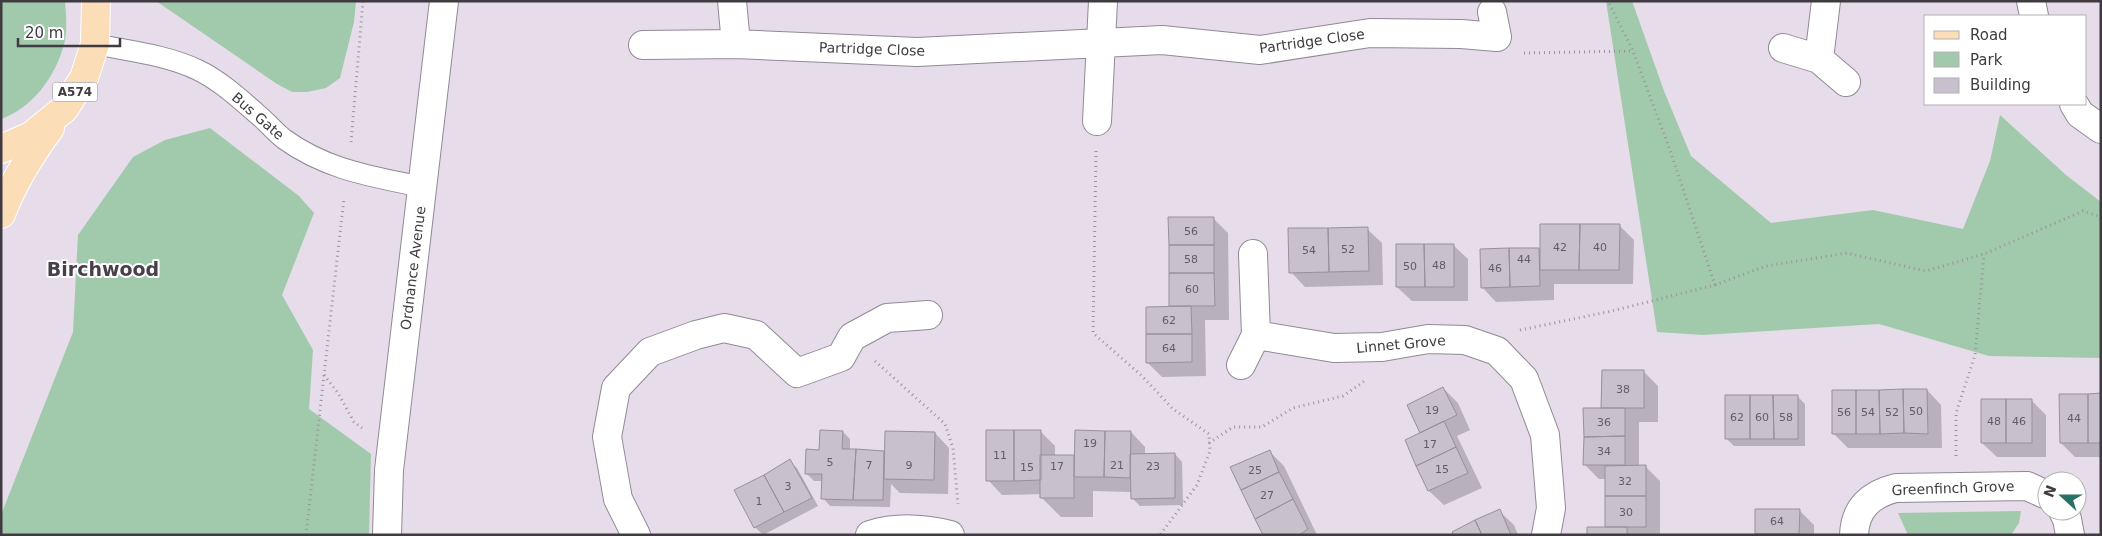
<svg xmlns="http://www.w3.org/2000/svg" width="2102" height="536" font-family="'DejaVu Sans',sans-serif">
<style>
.green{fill:#a1caac}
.shadow{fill:#0003}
.building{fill:#c9c0ce;stroke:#988f9c}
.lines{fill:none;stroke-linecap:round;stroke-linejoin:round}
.service-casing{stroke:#928996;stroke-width:22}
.minor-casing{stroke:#928996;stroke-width:30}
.tertiary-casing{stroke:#928996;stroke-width:30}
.primary-casing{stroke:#fff;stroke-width:30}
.path{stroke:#9a939d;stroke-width:3;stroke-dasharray:1 4;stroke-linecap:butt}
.service{stroke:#fff;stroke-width:20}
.minor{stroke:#fff;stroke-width:28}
.tertiary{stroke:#fff;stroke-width:28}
.primary{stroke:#fbddb8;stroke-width:28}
.labels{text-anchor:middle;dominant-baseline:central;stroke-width:4;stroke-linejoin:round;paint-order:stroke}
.number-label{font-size:11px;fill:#625c64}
.shield{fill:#fff;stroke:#797679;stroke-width:1}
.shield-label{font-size:12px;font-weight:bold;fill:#3f3b40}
.street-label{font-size:14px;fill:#3f3b40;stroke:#fff}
.district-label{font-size:19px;font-weight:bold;fill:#473f4a;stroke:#fff}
</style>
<rect width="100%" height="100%" fill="#e6dcea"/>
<path class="green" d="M 1,1 L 65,1 C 66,17 68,33 63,48 C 54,78 32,108 1,119 Z
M 156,1 L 356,1 L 354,22 L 340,78 L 326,88 L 307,92 L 292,92 L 277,84 Z
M 1606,1 L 1632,1 L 1664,91 L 1691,156 L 1771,223 L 1873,210 L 1963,229 L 1990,161 L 2000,115 L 2066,175 L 2101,202 L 2101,358 L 1989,356 L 1879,324 L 1703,335 L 1657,332 Z
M 210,128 L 299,196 L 314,213 L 282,295 L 313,350 L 309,409 L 371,454 L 369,535 L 1,535 L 1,515 L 73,332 L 78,235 L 133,157 L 165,140 Z
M 2021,511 L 2019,523 L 2011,535 L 1908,535 L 1898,513 Z"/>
<path class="shadow" d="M 1170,218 L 1213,218 L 1228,233 L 1229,320 L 1205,320 L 1206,376 L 1162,377 L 1147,362 L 1170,307 Z
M 1619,225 L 1634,240 L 1633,284 L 1554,284 L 1554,300 L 1496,302 L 1482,287 L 1481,250 L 1541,249 Z
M 1367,229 L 1382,243 L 1383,285 L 1305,287 L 1291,272 Z
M 1453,245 L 1468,259 L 1468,301 L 1412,301 L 1397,287 Z
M 1643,371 L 1658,386 L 1658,422 L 1639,422 L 1639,466 L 1645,466 L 1660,481 L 1660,535 L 1588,535 L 1606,529 L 1606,479 L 1599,479 L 1585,465 L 1602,409 Z
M 1443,388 L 1458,403 L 1470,430 L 1457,436 L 1482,488 L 1444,505 L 1429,491 L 1406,441 L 1422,433 Z
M 1927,390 L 1941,405 L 1942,448 L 1848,448 L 1834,434 Z
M 2101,395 L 2101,457 L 2075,457 L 2061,443 Z
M 1797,396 L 1805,404 L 1805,446 L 1734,446 L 1727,439 Z
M 2031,400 L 2046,415 L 2046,457 L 1997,457 L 1982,443 Z
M 1040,431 L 1055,446 L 1055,456 L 1074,456 L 1076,458 L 1131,432 L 1145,447 L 1145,455 L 1175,454 L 1182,462 L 1183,505 L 1140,506 L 1132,498 L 1132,492 L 1093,491 L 1093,517 L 1061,517 L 1042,498 L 1042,494 L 1002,495 L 988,480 Z
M 843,432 L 850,439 L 850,450 L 884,452 L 886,454 L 935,433 L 949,448 L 948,494 L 900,493 L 891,484 L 890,507 L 830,506 L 823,498 L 823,481 L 814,481 L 806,473 L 821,451 Z
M 1269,451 L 1284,466 L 1317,535 L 1265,535 Z
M 789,461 L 797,468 L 818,506 L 763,535 L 755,527 L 736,491 Z
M 1799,510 L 1814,525 L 1814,535 L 1757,535 Z
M 1499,511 L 1514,525 L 1518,535 L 1454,535 Z"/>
<path class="building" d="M 1168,217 L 1214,217 L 1214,245 L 1169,245 Z
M 1540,224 L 1580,224 L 1579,270 L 1540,270 Z
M 1580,224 L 1620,224 L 1619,270 L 1579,270 Z
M 1368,227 L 1369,271 L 1329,272 L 1328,228 Z
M 1288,228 L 1328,228 L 1329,272 L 1289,273 Z
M 1396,244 L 1424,244 L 1425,287 L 1396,287 Z
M 1424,244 L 1454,244 L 1454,287 L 1425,287 Z
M 1169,245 L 1214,245 L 1214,273 L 1169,273 Z
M 1509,248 L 1539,248 L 1540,286 L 1510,287 Z
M 1509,248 L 1510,287 L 1481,288 L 1480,249 Z
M 1169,273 L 1214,273 L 1215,306 L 1169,306 Z
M 1191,306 L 1192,334 L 1146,334 L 1146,307 Z
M 1146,334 L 1192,334 L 1192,362 L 1146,363 Z
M 1602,370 L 1644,370 L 1644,408 L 1601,408 Z
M 1443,387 L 1457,415 L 1420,433 L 1407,405 Z
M 1903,389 L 1927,389 L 1928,434 L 1904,433 Z
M 1903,389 L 1904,433 L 1880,434 L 1879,390 Z
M 1832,390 L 1856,390 L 1856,434 L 1832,434 Z
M 1856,390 L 1879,390 L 1880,434 L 1856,434 Z
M 2101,393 L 2101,443 L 2088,443 L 2088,394 Z
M 2059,394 L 2088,394 L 2088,443 L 2060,443 Z
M 1725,395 L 1750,395 L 1750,439 L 1725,439 Z
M 1750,395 L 1773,395 L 1774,439 L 1750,439 Z
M 1773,395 L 1798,395 L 1798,439 L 1774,439 Z
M 1981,399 L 2006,399 L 2006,443 L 1981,443 Z
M 2006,399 L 2032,399 L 2032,443 L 2006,443 Z
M 1583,408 L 1625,408 L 1625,436 L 1584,437 Z
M 1444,421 L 1456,447 L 1416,466 L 1405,440 Z
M 820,430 L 843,431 L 842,449 L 856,449 L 853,500 L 821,499 L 822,474 L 805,474 L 806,449 L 819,450 Z
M 986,430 L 1014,430 L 1014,481 L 986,481 Z
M 1014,430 L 1041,430 L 1041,480 L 1014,481 Z
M 1075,430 L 1105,431 L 1104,477 L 1074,477 Z
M 885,431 L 935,432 L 934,480 L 884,479 Z
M 1105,431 L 1131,431 L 1130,478 L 1104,477 Z
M 1625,436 L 1625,465 L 1583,465 L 1584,437 Z
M 1456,447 L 1468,473 L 1428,491 L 1416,466 Z
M 856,449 L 884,451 L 883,500 L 853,500 Z
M 1270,450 L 1279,472 L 1241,490 L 1230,467 Z
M 1175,453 L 1175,498 L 1131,499 L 1130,454 Z
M 1040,455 L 1074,455 L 1074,498 L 1040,498 Z
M 790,459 L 812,498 L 784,512 L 764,475 Z
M 1646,465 L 1646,496 L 1605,496 L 1605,466 Z
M 1279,472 L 1293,499 L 1255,519 L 1241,490 Z
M 764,475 L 784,512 L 754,528 L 734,490 Z
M 1605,496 L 1646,496 L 1646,527 L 1605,527 Z
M 1293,499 L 1308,529 L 1299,535 L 1263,535 L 1255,519 Z
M 1500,509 L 1511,535 L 1482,535 L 1475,520 Z
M 1755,509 L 1800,509 L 1799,534 L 1755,534 Z
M 1475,520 L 1482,535 L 1453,535 L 1452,532 Z
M 1587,527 L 1627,527 L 1627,535 L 1587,535 Z
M 1755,534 L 1799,534 L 1799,535 L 1755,535 Z"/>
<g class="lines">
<defs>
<path id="service" d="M 95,44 C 129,51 167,55 198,70 C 219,80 239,98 256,113 C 266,121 274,131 284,139 C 327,170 371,176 422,187"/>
<path id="minor" d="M 732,1 L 736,44
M 2031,1 L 2034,16
M 643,45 L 736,44 L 917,52 L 1162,40 L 1260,50 L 1370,33 L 1461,34 L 1497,37 L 1492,12
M 1783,48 L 1819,59 L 1846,82
M 1819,59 L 1826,1
M 2074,104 L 2080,114 L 2101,129
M 1097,121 L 1103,1
M 1256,335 L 1334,348 L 1382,347 L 1428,339 L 1465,340 L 1497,351 L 1524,379 L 1545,435 L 1551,508 L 1546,535
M 1241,365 L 1256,335 L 1253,254
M 2063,511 L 2067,519 L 2070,535
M 636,535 L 618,499 L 607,437 L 616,388 L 650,352 L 696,335 L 724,328 L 756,335 L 797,373 L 841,357 L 852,337 L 887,318 L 928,315
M 870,535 C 895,527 925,528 950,535
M 1854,535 C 1855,508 1871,494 1896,488 L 2027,486 L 2047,495"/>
<path id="tertiary" d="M 387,535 L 389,470 L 444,1"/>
<path id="primary" d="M 1,149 L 31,136 L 64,109 L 84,78 L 95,44 L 96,1
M 1,214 C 13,183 30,155 50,128"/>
</defs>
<use href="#service" class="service-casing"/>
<use href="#minor" class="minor-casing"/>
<use href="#tertiary" class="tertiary-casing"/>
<use href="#primary" class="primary-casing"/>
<path class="path" d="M 1524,53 L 1633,51
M 351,142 L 363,1
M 1096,151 L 1093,333 L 1142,376 L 1173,409 L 1209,434 L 1210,451 L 1197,485 L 1160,535
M 1715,285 L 1766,266 L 1847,253 L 1926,271 L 1984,254 L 2083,211 L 2101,217
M 1520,330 L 1612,311 L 1715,285 L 1670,150 L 1633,51 L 1608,1
M 875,361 L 945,424 L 953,448 L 958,504
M 324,375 L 338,393 L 354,422 L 362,428
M 1209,443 L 1233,427 L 1262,427 L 1293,408 L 1343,396 L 1366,380
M 1956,456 L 1956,413 L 1975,355 L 1984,254
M 306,535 L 344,198"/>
<use href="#service" class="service"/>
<use href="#minor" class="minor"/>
<use href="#tertiary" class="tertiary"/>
<use href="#primary" class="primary"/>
</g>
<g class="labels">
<g class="number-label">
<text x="1191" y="231">56</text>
<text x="1560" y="247">42</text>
<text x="1600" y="247">40</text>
<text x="1348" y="249">52</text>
<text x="1309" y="250">54</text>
<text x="1191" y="259">58</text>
<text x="1524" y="259">44</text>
<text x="1439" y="265">48</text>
<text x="1410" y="266">50</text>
<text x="1495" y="268">46</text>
<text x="1192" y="289">60</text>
<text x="1169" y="320">62</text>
<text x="1169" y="348">64</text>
<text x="1623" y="389">38</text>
<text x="1432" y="410">19</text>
<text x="1916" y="411">50</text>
<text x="1844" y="412">56</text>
<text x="1868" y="412">54</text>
<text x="1892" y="412">52</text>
<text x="1737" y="417">62</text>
<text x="1762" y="417">60</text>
<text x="1786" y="417">58</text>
<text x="2074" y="418">44</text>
<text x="1994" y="421">48</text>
<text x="2019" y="421">46</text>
<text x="1604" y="422">36</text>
<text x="1090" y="443">19</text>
<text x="1430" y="444">17</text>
<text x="1604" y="451">34</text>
<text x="1000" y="455">11</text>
<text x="830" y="462">5</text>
<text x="869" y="465">7</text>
<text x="909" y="465">9</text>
<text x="1117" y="465">21</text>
<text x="1057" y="466">17</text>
<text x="1153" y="466">23</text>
<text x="1027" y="467">15</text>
<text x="1442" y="469">15</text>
<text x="1255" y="470">25</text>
<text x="1625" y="481">32</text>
<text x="788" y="486">3</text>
<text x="1267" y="495">27</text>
<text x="759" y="501">1</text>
<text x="1626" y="512">30</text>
<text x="1777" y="521">64</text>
</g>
<rect class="shield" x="52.5" y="82.5" width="45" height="19" rx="4"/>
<g class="shield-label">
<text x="75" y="92">A574</text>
</g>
<g class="street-label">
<text transform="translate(1312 41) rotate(-8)">Partridge Close</text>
<text transform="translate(872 49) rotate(2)">Partridge Close</text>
<text transform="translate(258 116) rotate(41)">Bus Gate</text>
<text transform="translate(413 268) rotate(-83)">Ordnance Avenue</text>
<text transform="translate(1401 344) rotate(-5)">Linnet Grove</text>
<text transform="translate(1953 488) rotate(-2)">Greenfinch Grove</text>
</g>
<g class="district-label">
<text x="103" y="269">Birchwood</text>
</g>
</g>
<rect width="2102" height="536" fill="none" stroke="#3f3b40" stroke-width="5"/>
<rect x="1924" y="15" width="162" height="90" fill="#ffffff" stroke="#b2b1b3"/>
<rect x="1934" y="31" width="25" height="8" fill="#fbddb8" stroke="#b2b1b3"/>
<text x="1970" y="40" font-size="15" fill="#3f3b40">Road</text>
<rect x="1934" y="52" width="25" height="15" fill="#a1caac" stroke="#b2b1b3"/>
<text x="1970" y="65" font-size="15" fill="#3f3b40">Park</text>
<rect x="1934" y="78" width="25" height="15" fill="#c9c0ce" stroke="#b2b1b3"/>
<text x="1970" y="90" font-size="15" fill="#3f3b40">Building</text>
<g transform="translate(2062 496) rotate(291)"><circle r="24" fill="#ffffff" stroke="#b2b1b3"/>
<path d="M0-4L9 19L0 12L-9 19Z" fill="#2a7065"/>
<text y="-8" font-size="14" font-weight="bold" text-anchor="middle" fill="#3f3b40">N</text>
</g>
<path d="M18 38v8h102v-8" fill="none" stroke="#3f3b40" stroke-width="2.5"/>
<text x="25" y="38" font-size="15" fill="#3f3b40" stroke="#ffffff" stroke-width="4" paint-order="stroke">20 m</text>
</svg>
